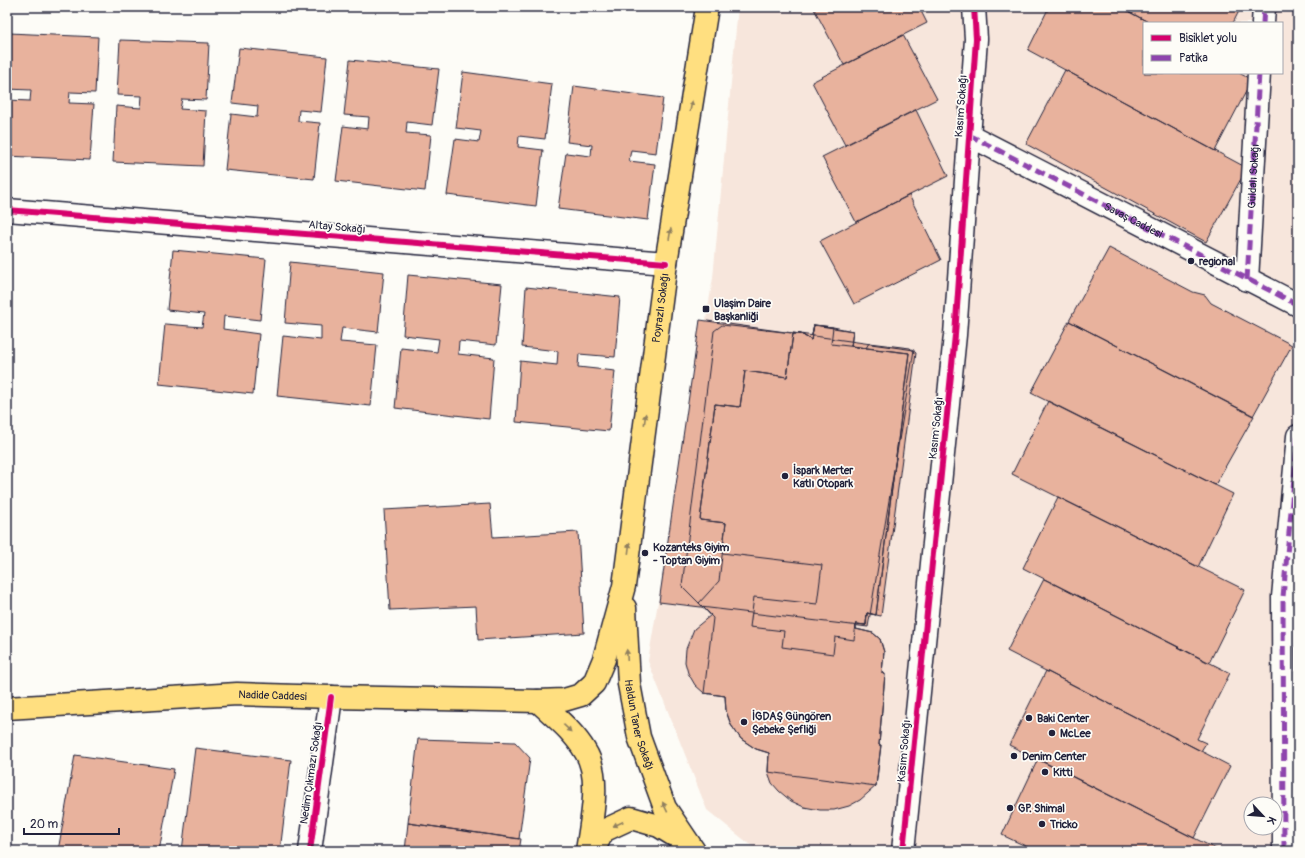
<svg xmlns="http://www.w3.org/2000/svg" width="1305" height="858" font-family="Pangolin,sans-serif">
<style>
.built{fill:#f7e6dc;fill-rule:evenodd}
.building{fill:#e8b29d;stroke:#22223b}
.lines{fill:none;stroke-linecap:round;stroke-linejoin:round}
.minor-casing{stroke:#22223b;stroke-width:25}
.major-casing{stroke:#22223b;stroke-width:25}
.minor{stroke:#fdfcf7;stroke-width:22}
.major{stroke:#ffdf80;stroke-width:22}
.quiet{stroke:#8e44ad;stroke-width:5;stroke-dasharray:10 5;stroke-linecap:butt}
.cycleway-casing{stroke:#fdfcf7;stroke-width:8}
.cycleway{stroke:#d6006c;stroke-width:6}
.oneway{fill:#90805e}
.poi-dot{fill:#22223b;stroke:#fdfcf7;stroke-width:1.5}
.labels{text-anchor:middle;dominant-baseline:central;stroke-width:3.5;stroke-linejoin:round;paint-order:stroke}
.street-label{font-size:11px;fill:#22223b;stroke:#fdfcf7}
.poi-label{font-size:11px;font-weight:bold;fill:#22223b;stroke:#fdfcf7;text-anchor:start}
</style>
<rect width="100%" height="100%" fill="#fdfcf7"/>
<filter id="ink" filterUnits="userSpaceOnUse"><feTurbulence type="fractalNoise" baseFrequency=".025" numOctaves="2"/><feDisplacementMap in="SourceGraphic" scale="8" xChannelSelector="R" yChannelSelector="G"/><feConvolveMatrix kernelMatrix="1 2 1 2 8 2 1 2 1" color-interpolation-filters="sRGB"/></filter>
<g filter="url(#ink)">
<path class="built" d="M 738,7 L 1298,7 L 1298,851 L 758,851 L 707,810 L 648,661 L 713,278 ZM 1144,23 L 1282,23 L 1282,73 L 1144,73 ZM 1251,804 L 1275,804 L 1275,828 L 1251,828 Z"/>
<path class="building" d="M 813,7 L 919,7 L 927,23 L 844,65 Z
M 1049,7 L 1120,7 L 1150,23 L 1144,23 L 1144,73 L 1239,73 L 1252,80 L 1215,151 L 1028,50 Z
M 1120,7 L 1241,7 L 1233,23 L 1150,23 Z
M 9,33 L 98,37 L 95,93 L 70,92 L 69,103 L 94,104 L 90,160 L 7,156 L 7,100 L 30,101 L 31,90 L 7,89 Z
M 903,35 L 937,99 L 845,145 L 812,82 Z
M 120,40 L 209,43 L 206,100 L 182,99 L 180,109 L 206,111 L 203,166 L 113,162 L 116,106 L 141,108 L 142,96 L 117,95 Z
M 239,48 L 327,57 L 321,112 L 299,110 L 298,121 L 320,123 L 314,179 L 225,170 L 231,114 L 257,117 L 258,106 L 232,103 Z
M 350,60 L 439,69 L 432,125 L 407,122 L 406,133 L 431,135 L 425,191 L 336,181 L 343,126 L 368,129 L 369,117 L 344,115 Z
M 1065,70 L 1247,168 L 1206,242 L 1026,144 Z
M 463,72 L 552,84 L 545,139 L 519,136 L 518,147 L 543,150 L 536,206 L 447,195 L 455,139 L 479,142 L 481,131 L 456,128 Z
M 574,86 L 663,98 L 656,153 L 631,150 L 629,161 L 655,164 L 648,220 L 558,209 L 566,153 L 591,156 L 592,145 L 567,142 Z
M 916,110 L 948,176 L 856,222 L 822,157 Z
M 909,195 L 941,260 L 854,304 L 820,241 Z
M 1109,248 L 1193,292 L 1205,295 L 1211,303 L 1292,345 L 1253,416 L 1069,321 Z
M 173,250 L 266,259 L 260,320 L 224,316 L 223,329 L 259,334 L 253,394 L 159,384 L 165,324 L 202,327 L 204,314 L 167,310 Z
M 290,262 L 384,272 L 378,332 L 342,328 L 340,342 L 377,345 L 371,406 L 277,396 L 283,336 L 321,340 L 321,326 L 285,323 Z
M 408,275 L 502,284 L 496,345 L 459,341 L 458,354 L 494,358 L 489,419 L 395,408 L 401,348 L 437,352 L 439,339 L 403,335 Z
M 526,287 L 620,297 L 615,357 L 579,354 L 578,367 L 615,371 L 609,431 L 516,422 L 520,361 L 557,365 L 558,351 L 522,347 Z
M 700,320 L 914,350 L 868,627 L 659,602 Z
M 1069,321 L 1254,416 L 1215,485 L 1031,393 Z
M 722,325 L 801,334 L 811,340 L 814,325 L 833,327 L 853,331 L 851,346 L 866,348 L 869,343 L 910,348 L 916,353 L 881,616 L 867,613 L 866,625 L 856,624 L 856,629 L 873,633 L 880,639 L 884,652 L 882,673 L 885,674 L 879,745 L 881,745 L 876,786 L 860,800 L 849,806 L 834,810 L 820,810 L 804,807 L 791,801 L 779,791 L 772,783 L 768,772 L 769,753 L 756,749 L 741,739 L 731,725 L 726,711 L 725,696 L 704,693 L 695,685 L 688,673 L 685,662 L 686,649 L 694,629 L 711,615 L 682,586 L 714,331 Z
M 814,325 L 853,331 L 851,346 L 909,353 L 876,615 L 867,613 L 866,625 L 856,624 L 856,629 L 873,633 L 880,639 L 884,652 L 882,673 L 885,674 L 879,745 L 881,745 L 876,786 L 768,772 L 769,753 L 756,749 L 741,739 L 731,725 L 726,711 L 725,696 L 704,693 L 713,618 L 699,603 L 719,581 L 726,523 L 700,520 L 715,404 L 740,407 L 745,371 L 787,377 L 793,334 L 801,334 L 811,340 Z
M 814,325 L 833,327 L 831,344 L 909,353 L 876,615 L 867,613 L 866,625 L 856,624 L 854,640 L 835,637 L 833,654 L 782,647 L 784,631 L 750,627 L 754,597 L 817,604 L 822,565 L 722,553 L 726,523 L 700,520 L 715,404 L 740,407 L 745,371 L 787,377 L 793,334 L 801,334 L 811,340 Z
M 1048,401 L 1233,494 L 1198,567 L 1012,474 Z
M 1058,497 L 1245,590 L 1209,663 L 1023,568 Z
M 490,504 L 493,537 L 578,532 L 584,633 L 478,640 L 476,606 L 390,610 L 384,510 Z
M 1044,579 L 1230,673 L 1197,739 L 1206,743 L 1201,751 L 1007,651 Z
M 1046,671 L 1230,766 L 1194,838 L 1009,745 Z
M 418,739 L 515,742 L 530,758 L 519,839 L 408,823 Z
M 195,748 L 291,760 L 280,851 L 182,851 Z
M 75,755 L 174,769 L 159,851 L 58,851 Z
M 1038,759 L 1194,838 L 1220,851 L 1036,851 L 1002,835 Z
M 408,823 L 521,839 L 519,851 L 405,851 Z"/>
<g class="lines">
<defs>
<path id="minor" d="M 1263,23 L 1264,7
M 969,135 L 1298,305
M 7,210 L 666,263
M 1247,280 L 1259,73
M 310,851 L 331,697
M 903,851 L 955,335 L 976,39 L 974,7
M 1284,851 L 1283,597 L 1298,436"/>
<g id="major">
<path id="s1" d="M 625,608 L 629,684 L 639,737 L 665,808 L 694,851"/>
<path d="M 538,701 C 555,717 573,731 585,751 C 602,777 591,822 587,851"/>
<path id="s2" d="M 7,708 L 237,694 L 331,697 L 538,701 L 564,700 L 581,695 L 594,683 L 604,659 L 624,586 L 666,263 L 707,7"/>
<path d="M 593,851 L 603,831 L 631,818 L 659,826 L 685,842"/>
</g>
</defs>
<use href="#minor" class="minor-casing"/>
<use href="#major" class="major-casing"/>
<use href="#minor" class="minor"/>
<use href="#major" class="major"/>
<g class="quiet">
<path d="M 1263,23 L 1264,7"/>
<path id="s3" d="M 969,135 L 1298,305"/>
<path id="s4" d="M 1247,280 L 1259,73"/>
<path d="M 1284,851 L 1283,597 L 1298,436"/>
</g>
<defs>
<path id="cycleway" d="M 7,210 L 666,263
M 310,851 L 331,697
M 903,851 L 955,335 L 976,39 L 974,7"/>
</defs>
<use href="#cycleway" class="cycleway-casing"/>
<use href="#cycleway" class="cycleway"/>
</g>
<defs><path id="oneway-solid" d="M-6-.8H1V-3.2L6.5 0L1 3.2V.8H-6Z"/></defs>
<g class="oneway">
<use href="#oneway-solid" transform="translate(691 106) rotate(-81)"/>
<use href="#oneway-solid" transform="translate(670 234) rotate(-81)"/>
<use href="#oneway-solid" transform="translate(645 419) rotate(-83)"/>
<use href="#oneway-solid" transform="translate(629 548) rotate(-83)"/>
<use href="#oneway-solid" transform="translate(627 655) rotate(-93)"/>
<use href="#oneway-solid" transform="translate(567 728) rotate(44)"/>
<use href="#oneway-solid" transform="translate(665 807) rotate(-116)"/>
<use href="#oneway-solid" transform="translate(618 824) rotate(156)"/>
</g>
</g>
<g class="poi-dot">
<circle cx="1191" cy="261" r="4"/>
<rect x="702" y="305" width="8" height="8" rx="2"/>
<circle cx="785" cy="476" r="4"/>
<circle cx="645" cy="553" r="4"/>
<circle cx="1029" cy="718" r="4"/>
<circle cx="744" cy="722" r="4"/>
<circle cx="1052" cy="733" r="4"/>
<circle cx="1014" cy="756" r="4"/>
<circle cx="1045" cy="772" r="4"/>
<circle cx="1010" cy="808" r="4"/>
<circle cx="1042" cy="824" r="4"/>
</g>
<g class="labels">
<g class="street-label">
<text transform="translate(961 106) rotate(-86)">Kasım Sokağı</text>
<text stroke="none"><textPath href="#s4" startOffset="104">Güldalı Sokağı</textPath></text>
<text stroke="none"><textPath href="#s3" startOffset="185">Savaş Caddesi</textPath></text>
<text transform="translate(337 227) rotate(5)">Altay Sokağı</text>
<text stroke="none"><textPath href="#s2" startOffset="975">Poyrazlı Sokağı</textPath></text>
<text transform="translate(936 428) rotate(-84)">Kasım Sokağı</text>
<text stroke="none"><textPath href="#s2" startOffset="266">Nadide Caddesi</textPath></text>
<text stroke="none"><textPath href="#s1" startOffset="118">Haldun Taner Sokağı</textPath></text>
<text transform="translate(904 751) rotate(-85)">Kasım Sokağı</text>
<text transform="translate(311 773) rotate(-82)">Nedim Çıkmazı Sokağı</text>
</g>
<g class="poi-label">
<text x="1199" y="261">regional</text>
<text x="714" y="303">Ulaşim Daire<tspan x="714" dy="13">Başkanliği</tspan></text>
<text x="793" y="470">İspark Merter<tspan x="793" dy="13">Katlı Otopark</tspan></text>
<text x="653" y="547">Kozanteks Giyim<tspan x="653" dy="13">- Toptan Giyim</tspan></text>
<text x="752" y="716">İGDAŞ Güngören<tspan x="752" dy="13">Şebeke Şefliği</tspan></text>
<text x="1037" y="718">Baki Center</text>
<text x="1060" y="733">McLee</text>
<text x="1022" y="756">Denim Center</text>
<text x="1053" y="772">Kitti</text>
<text x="1018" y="808">GP. Shimal</text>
<text x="1050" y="824">Tricko</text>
</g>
</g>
<rect width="1305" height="858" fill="none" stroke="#fdfcf7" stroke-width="24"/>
<rect x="12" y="12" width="1281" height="834" fill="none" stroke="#22223b" stroke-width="1.5" filter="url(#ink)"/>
<rect x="1143" y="22" width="140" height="52" fill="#fdfcf7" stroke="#a5a5ac"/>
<rect x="1151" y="35" width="20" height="6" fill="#d6006c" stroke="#a5a5ac"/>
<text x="1179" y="42" font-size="12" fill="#22223b">Bisiklet yolu</text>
<rect x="1151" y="55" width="20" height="6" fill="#8e44ad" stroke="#a5a5ac"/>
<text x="1179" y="62" font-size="12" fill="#22223b">Patika</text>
<g transform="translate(1263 816) rotate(116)"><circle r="19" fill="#fdfcf7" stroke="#a5a5ac"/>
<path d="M0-3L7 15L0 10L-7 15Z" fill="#22223b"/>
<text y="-6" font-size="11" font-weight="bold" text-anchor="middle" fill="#22223b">K</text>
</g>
<path d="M24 828v6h95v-6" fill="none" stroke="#22223b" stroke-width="2"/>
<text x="30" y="828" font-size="12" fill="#22223b" stroke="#fdfcf7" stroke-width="3" paint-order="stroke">20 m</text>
</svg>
